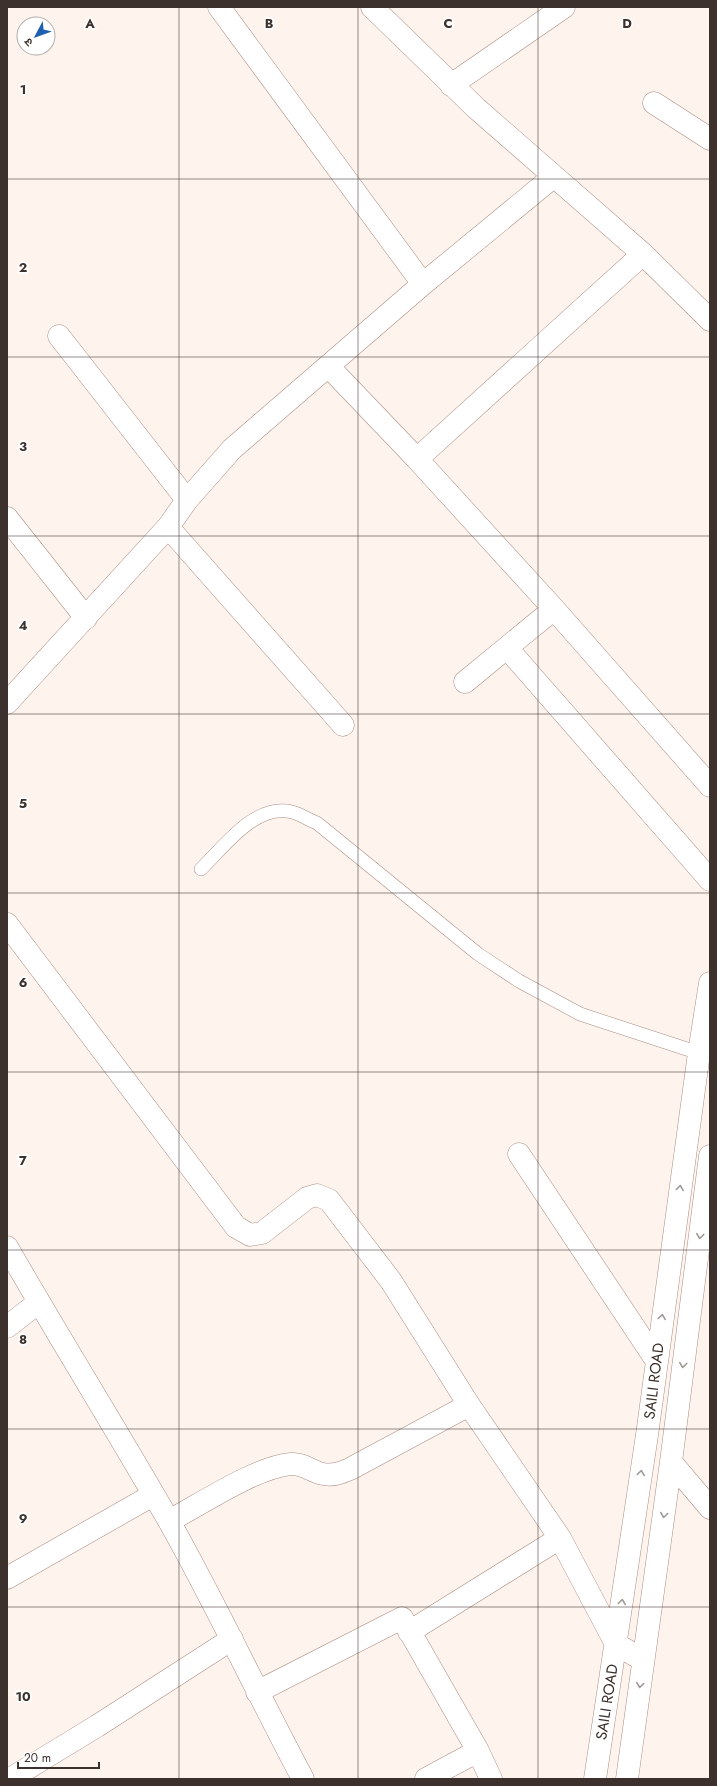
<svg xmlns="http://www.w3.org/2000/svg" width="717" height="1786" font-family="Jost,'Noto Sans Devanagari',sans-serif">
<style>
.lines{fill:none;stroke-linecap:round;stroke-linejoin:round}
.service-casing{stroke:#a98d82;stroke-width:14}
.minor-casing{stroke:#a98d82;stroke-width:23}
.service{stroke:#fff;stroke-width:13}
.minor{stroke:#fff;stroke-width:22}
.oneway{stroke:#9e9896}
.grid{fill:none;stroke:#3c312c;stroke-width:1;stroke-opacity:0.55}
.labels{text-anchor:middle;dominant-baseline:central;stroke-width:3.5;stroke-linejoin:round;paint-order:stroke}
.street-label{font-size:15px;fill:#3c312c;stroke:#fff}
.grid-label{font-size:13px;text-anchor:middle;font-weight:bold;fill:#3c312c;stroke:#fff;stroke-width:3.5;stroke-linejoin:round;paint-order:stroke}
</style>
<rect width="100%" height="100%" fill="#fff3ee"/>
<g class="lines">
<defs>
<path id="service" d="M 201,869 C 225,846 255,803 292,812 C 300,814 309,820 317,823 L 478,954 L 519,981 L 580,1014 L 699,1053"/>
<path id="minor" d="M 219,7 L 423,284
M 372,7 L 476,108 L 643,254 L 710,320
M 451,85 L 564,7
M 654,103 L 710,139
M 59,336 L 187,500
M 329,367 L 417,459 L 554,609 L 710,786
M 417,459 L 643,254
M 7,518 L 86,618
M 168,527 L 343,725
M 507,648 L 710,880
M 465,682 L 554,609
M 7,703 L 168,527 L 187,500 L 232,449 L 423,284 L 553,177
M 7,924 L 236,1227 L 250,1235 L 262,1233 L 307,1198 L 317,1195 L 329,1200 L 391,1281 L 469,1405 L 560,1538 L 616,1644 L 643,1660
M 519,1154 L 656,1360
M 7,1247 C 60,1339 116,1429 169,1521 C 217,1606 257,1693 303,1779
M 7,1327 L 39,1302
M 671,1462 L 710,1508
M 169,1521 C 201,1504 256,1467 291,1464 C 303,1463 312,1472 323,1474 C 333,1476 341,1473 350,1469 L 469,1405
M 7,1578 L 153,1495
M 409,1632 L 560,1538
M 257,1692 L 402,1618 L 478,1751 L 491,1779
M 10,1779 L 97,1726 L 232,1639
M 426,1779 L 478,1751
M 595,1779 L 647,1435 L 699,1053 L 710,983
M 627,1779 L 671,1462 L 710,1156"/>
</defs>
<use href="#service" class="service-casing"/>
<use href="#minor" class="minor-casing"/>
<use href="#service" class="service"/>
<use href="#minor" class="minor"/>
</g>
<defs><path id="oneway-chevron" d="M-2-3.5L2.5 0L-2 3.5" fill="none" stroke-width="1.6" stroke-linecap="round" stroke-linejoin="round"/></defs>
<g class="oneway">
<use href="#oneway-chevron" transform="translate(680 1188) rotate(-82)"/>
<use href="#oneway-chevron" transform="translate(700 1236) rotate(97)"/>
<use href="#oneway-chevron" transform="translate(662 1317) rotate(-82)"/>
<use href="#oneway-chevron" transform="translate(683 1365) rotate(97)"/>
<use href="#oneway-chevron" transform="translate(641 1473) rotate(-82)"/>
<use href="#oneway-chevron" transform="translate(664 1515) rotate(98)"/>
<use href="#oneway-chevron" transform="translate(622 1602) rotate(-82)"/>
<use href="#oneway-chevron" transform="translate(640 1685) rotate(98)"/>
</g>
<path class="grid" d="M 179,7 L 179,1779M 358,7 L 358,1779M 538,7 L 538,1779M 7,179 L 710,179M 7,357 L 710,357M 7,536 L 710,536M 7,714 L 710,714M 7,893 L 710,893M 7,1072 L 710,1072M 7,1250 L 710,1250M 7,1429 L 710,1429M 7,1607 L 710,1607"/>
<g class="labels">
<g class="street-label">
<text transform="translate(654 1381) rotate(-83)">SAILI ROAD</text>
<text transform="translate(607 1702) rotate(-81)">SAILI ROAD</text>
</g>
</g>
<g class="grid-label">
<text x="90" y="28">A</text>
<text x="269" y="28">B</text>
<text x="448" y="28">C</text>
<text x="627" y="28">D</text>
<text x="23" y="94">1</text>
<text x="23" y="272">2</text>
<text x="23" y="451">3</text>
<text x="23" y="630">4</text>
<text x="23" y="808">5</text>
<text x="23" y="987">6</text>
<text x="23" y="1165">7</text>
<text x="23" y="1344">8</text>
<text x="23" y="1523">9</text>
<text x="23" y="1701">10</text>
</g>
<rect width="717" height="1786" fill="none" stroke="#3c312c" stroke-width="16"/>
<g transform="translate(36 36) rotate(229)"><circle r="19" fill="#ffffff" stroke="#b1adab"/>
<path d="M0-3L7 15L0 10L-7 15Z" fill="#1d5fb0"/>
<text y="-6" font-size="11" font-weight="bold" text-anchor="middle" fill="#3c312c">उ</text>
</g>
<path d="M18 1762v6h81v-6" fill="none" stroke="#3c312c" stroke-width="2"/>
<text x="24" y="1762" font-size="12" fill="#3c312c" stroke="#ffffff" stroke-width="3" paint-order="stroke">20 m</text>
</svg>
